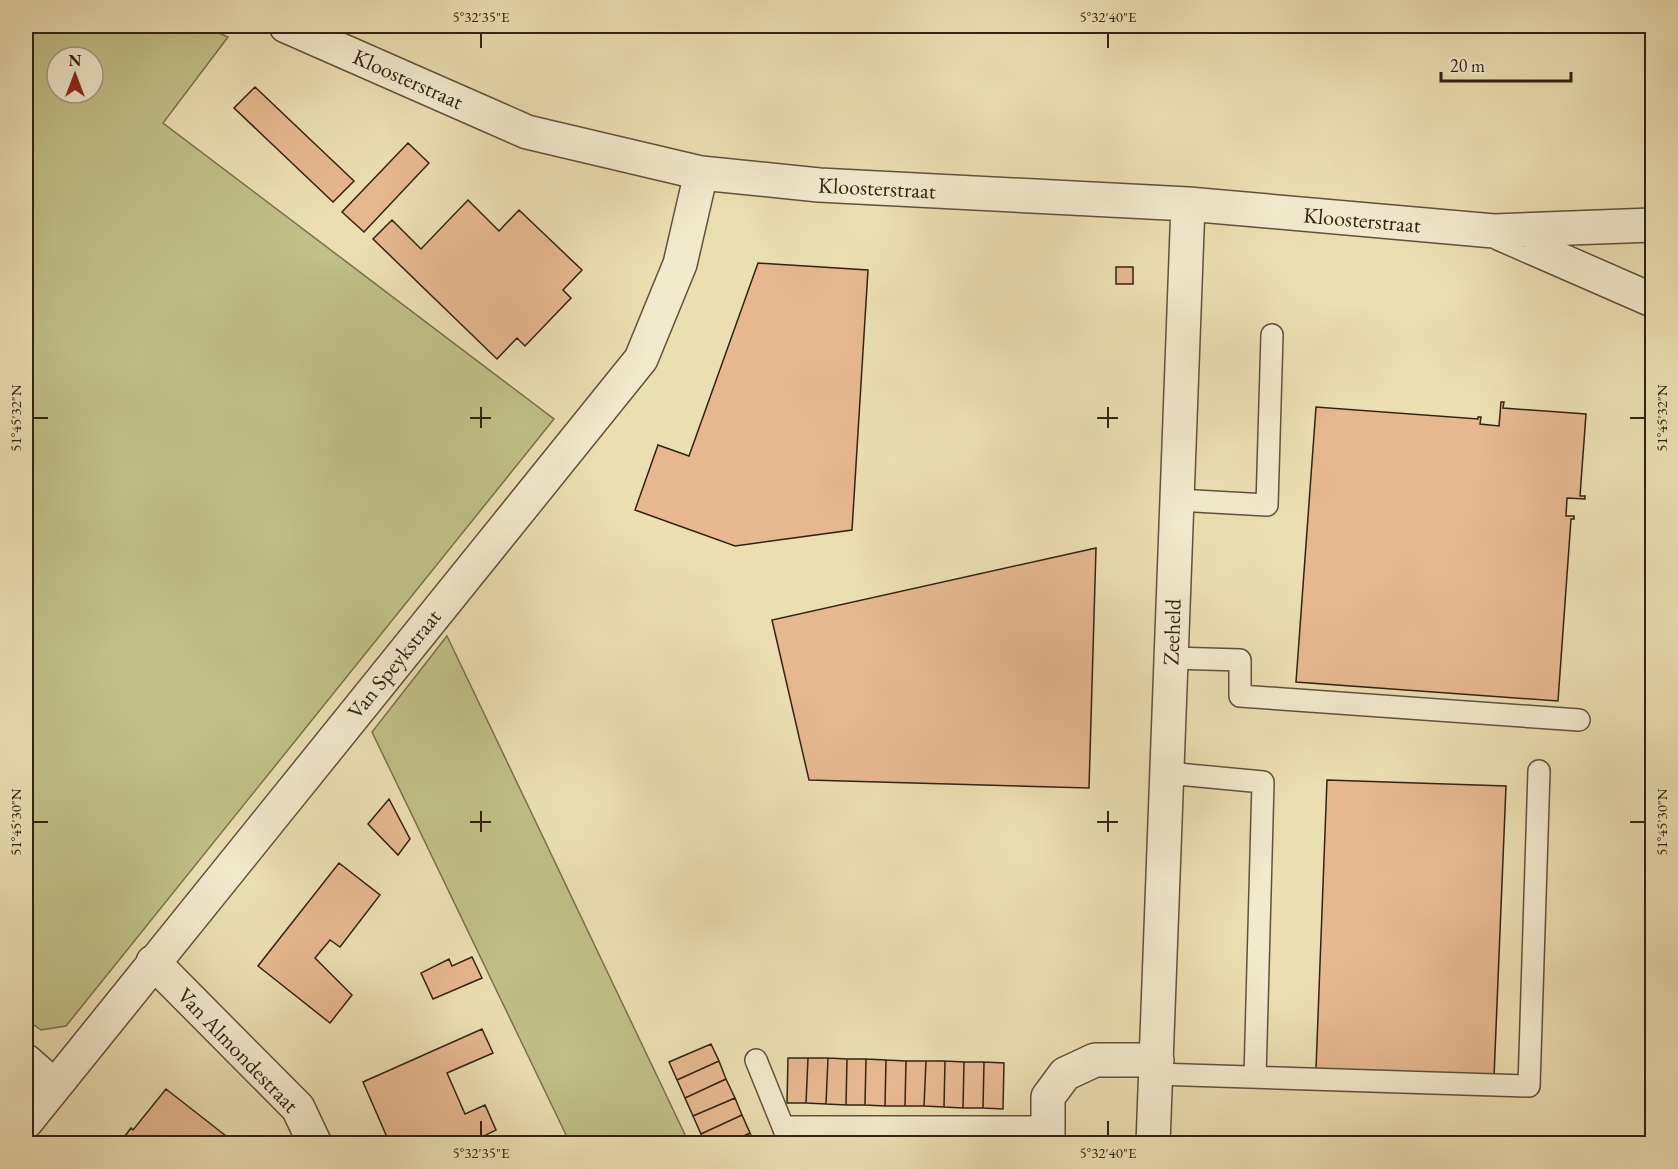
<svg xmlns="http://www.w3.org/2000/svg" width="1678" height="1169" font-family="'EB Garamond',serif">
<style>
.green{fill:#c0c087;stroke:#7a714c;stroke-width:1.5;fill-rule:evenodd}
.building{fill:#e7b890;stroke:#332212;stroke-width:1.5}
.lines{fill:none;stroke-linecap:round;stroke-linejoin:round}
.service-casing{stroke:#61513a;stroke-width:24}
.minor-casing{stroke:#61513a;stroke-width:36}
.service{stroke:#f2eacd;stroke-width:21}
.minor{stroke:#f2eacd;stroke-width:33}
.ticks{fill:none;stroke:#332212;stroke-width:2}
.labels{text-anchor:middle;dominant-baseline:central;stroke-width:5;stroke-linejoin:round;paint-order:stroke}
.street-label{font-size:22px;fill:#332212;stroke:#f2eacd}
.neatline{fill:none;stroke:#332212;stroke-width:2}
.ticks-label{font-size:15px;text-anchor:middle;fill:#332212}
</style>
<rect width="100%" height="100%" fill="#ebdfb2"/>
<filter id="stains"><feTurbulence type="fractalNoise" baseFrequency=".00333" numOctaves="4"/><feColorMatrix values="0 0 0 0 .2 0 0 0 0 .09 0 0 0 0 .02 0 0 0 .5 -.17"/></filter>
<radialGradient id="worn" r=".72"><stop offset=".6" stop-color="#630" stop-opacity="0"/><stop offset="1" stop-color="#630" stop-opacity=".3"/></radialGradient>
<path class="green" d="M 26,26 L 203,26 L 228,37 L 163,123 L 554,419 L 66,1026 L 41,1030 L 26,1019 ZM 57,57 L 93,57 L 93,93 L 57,93 Z
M 447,636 L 689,1143 L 570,1143 L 372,732 Z"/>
<path class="building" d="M 255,87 L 354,181 L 333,202 L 234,108 Z
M 408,143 L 429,163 L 364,232 L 342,212 Z
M 468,200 L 499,231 L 519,210 L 582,270 L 563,290 L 571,298 L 525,346 L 517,338 L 497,359 L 373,239 L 392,220 L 421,249 Z
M 758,263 L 868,270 L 852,530 L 735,546 L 635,510 L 658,445 L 689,456 Z
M 1116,267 L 1133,267 L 1133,284 L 1116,284 Z
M 1501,402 L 1504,402 L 1503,408 L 1586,414 L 1580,496 L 1585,496 L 1585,499 L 1567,498 L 1566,516 L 1574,516 L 1574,519 L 1571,519 L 1558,701 L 1296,682 L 1316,407 L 1478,419 L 1478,417 L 1481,417 L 1480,424 L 1499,426 Z
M 1096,548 L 1089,788 L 809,780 L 772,620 Z
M 1327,780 L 1506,786 L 1494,1077 L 1316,1069 Z
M 389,799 L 410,839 L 398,855 L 368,824 Z
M 339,863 L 380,895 L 340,947 L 330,940 L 315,958 L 352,995 L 330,1023 L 258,966 Z
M 472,957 L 482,978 L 433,999 L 421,973 L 449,959 L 452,966 Z
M 482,1029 L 493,1053 L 447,1073 L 465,1114 L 485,1105 L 496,1130 L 468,1144 L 449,1144 L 448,1141 L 441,1144 L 423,1144 L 420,1137 L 406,1144 L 390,1144 L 363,1082 Z
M 711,1044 L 719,1061 L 677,1080 L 669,1062 Z
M 788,1058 L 808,1058 L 806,1103 L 787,1103 Z
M 808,1058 L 828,1058 L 826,1104 L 806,1103 Z
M 828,1058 L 847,1059 L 846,1105 L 826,1104 Z
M 847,1059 L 866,1059 L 865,1105 L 846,1105 Z
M 866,1059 L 886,1060 L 885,1106 L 865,1105 Z
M 886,1060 L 906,1061 L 905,1106 L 885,1106 Z
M 719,1061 L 726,1079 L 685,1098 L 677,1080 Z
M 906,1061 L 926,1061 L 924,1106 L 905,1106 Z
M 926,1061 L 945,1061 L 944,1107 L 924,1106 Z
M 945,1061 L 964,1062 L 963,1108 L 944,1107 Z
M 964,1062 L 984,1062 L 983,1108 L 963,1108 Z
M 984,1062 L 1004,1063 L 1003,1109 L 983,1108 Z
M 726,1079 L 735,1098 L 693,1116 L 685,1098 Z
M 166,1089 L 235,1143 L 235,1144 L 119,1144 L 131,1128 L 133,1130 Z
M 735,1098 L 742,1115 L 701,1134 L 693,1116 Z
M 742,1115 L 750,1133 L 727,1144 L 705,1144 L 701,1134 Z
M 750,1133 L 755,1144 L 727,1144 Z"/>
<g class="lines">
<defs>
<path id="service" d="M 1177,500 L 1267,505 L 1272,335
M 1172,658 L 1240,660 L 1240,696 L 1579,720
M 1167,773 L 1263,782 L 1255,1077
M 756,1060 L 790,1144
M 1156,1074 L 1529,1086 L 1539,771
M 783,1127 L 1048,1127"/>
<path id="minor" d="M 286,26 L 527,132 L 701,173 L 819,185 L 1188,204 L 1494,231 L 1652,225
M 1501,234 L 1652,300
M 153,962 L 298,1108 L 315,1144
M 26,1061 L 54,1086
M 26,1122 L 641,359 L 680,264 L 701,173
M 1048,1144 L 1048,1097 L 1065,1074 L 1095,1060 L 1157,1060
M 1153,1144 L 1188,204"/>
</defs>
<use href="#service" class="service-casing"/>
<use href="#minor" class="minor-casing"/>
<use href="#service" class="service"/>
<use href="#minor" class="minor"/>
</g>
<path class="ticks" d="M 481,33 L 481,48M 1108,33 L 1108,48M 481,407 L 481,428M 1108,407 L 1108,428M 33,418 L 48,418M 470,418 L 491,418M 1097,418 L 1118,418M 1630,418 L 1645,418M 481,811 L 481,832M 1108,811 L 1108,832M 33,822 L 48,822M 470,822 L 491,822M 1097,822 L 1118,822M 1630,822 L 1645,822M 481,1121 L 481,1136M 1108,1121 L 1108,1136"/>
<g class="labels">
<g class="street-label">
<text transform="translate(408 79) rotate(24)">Kloosterstraat</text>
<text transform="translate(877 188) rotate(3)">Kloosterstraat</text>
<text transform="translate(1362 220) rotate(5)">Kloosterstraat</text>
<text transform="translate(1172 632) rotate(-88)">Zeeheld</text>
<text transform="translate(394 664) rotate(-51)">Van Speykstraat</text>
<text transform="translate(238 1050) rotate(46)">Van Almondestraat</text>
</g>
</g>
<rect width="1678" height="1169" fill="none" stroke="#ebdfb2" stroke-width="66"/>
<g transform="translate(75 75)"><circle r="28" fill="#f2eacd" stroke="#a69a82" stroke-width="1.5"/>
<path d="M0-4.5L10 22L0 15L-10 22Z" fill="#8f2418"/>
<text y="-9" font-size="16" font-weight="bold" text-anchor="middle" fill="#332212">N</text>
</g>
<path d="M1441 72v9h130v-9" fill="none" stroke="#332212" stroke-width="3"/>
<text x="1450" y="72" font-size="18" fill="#332212" stroke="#f2eacd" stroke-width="4.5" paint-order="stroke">20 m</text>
<rect x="33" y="33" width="1612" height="1103" class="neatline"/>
<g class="ticks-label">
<text x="481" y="22">5°32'35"E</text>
<text x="1108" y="22">5°32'40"E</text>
<text transform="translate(16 418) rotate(-90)" y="5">51°45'32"N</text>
<text transform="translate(1662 418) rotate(-90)" y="5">51°45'32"N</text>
<text transform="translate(16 822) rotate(-90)" y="5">51°45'30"N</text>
<text transform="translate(1662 822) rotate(-90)" y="5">51°45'30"N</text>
<text x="481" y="1158">5°32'35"E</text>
<text x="1108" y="1158">5°32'40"E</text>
</g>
<rect width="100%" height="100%" filter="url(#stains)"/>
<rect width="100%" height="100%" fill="url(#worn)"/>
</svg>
